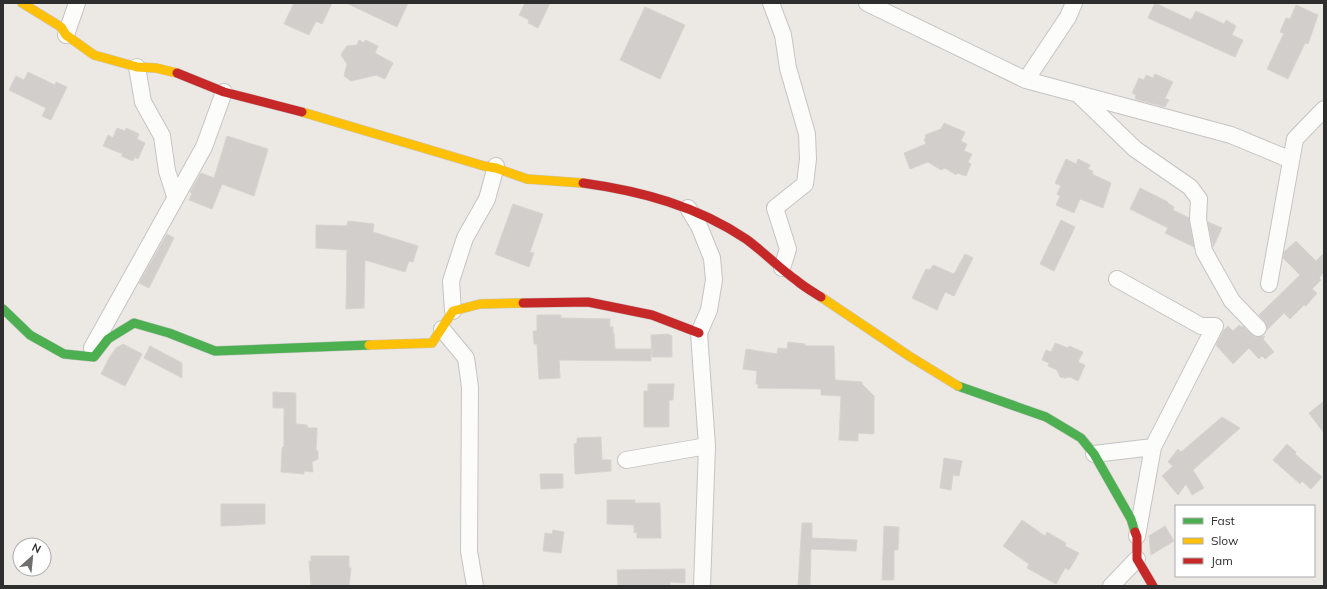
<svg xmlns="http://www.w3.org/2000/svg" width="1327" height="589" font-family="Mulish,sans-serif">
<style>
.building{fill:#d1cecb;stroke:#d7d4d0}
.lines{fill:none;stroke-linecap:round;stroke-linejoin:round}
.street-casing{stroke:#c5c4c5;stroke-width:18}
.fast-casing{stroke:#c5c4c5;stroke-width:10}
.slow-casing{stroke:#c5c4c5;stroke-width:10}
.jam-casing{stroke:#c5c4c5;stroke-width:10}
.street{stroke:#fcfcfb;stroke-width:16}
.fast{stroke:#4caf50;stroke-width:9}
.slow{stroke:#ffc107;stroke-width:9}
.jam{stroke:#c62828;stroke-width:9}
</style>
<rect width="100%" height="100%" fill="#ece8e4"/>
<path class="building" d="M 294,3 L 332,3 L 322,24 L 316,21 L 309,35 L 284,24 Z
M 346,3 L 408,3 L 397,27 Z
M 525,3 L 550,3 L 538,28 L 528,23 L 529,20 L 519,15 Z
M 1155,3 L 1191,20 L 1196,11 L 1224,24 L 1226,20 L 1236,26 L 1232,35 L 1243,40 L 1235,57 L 1148,18 Z
M 1296,5 L 1318,15 L 1308,44 L 1305,43 L 1288,79 L 1267,69 L 1284,33 L 1280,32 L 1286,18 L 1290,19 Z
M 645,7 L 685,25 L 660,79 L 620,60 Z
M 359,40 L 364,43 L 365,40 L 378,46 L 375,53 L 393,63 L 385,79 L 376,75 L 351,81 L 344,76 L 347,64 L 341,55 L 343,51 L 347,46 L 357,45 Z
M 28,72 L 55,85 L 56,82 L 67,87 L 51,120 L 42,116 L 46,108 L 9,90 L 16,76 L 24,80 Z
M 1155,74 L 1173,82 L 1165,98 L 1169,100 L 1165,107 L 1135,99 L 1136,95 L 1132,93 L 1139,78 L 1144,80 L 1146,75 L 1153,78 Z
M 944,123 L 965,132 L 961,141 L 967,144 L 964,151 L 972,154 L 968,162 L 971,164 L 966,176 L 957,173 L 956,175 L 945,168 L 941,170 L 928,162 L 910,169 L 904,153 L 926,144 L 924,139 L 926,138 L 925,135 L 941,129 Z
M 117,128 L 125,131 L 126,128 L 139,134 L 137,139 L 145,143 L 138,159 L 135,157 L 133,161 L 121,156 L 123,154 L 103,146 L 108,135 L 113,138 Z
M 227,136 L 268,149 L 254,196 L 222,184 L 212,209 L 189,200 L 192,193 L 190,192 L 201,173 L 214,178 Z
M 1066,159 L 1076,164 L 1078,159 L 1090,165 L 1088,169 L 1093,171 L 1092,173 L 1094,175 L 1111,183 L 1103,208 L 1080,199 L 1074,213 L 1056,205 L 1060,196 L 1057,194 L 1061,186 L 1055,183 Z
M 1140,188 L 1168,202 L 1168,203 L 1174,207 L 1173,210 L 1189,218 L 1194,247 L 1165,233 L 1168,228 L 1130,209 Z
M 513,204 L 543,214 L 530,252 L 534,253 L 529,267 L 495,254 Z
M 1061,220 L 1075,227 L 1054,271 L 1040,264 Z
M 348,221 L 374,224 L 373,232 L 418,246 L 413,262 L 409,261 L 405,272 L 365,260 L 364,308 L 346,309 L 347,250 L 316,248 L 316,225 L 347,226 Z
M 1208,222 L 1222,228 L 1213,247 Z
M 167,234 L 174,238 L 149,288 L 139,283 Z
M 1296,241 L 1316,261 L 1324,253 L 1324,272 L 1319,278 L 1321,280 L 1312,289 L 1317,293 L 1306,306 L 1304,305 L 1290,319 L 1284,313 L 1267,330 L 1265,322 L 1259,315 L 1300,275 L 1283,258 L 1284,252 Z
M 965,254 L 973,258 L 954,296 L 945,292 L 937,310 L 912,298 L 926,269 L 930,270 L 933,265 L 954,274 Z
M 537,315 L 561,315 L 561,318 L 610,319 L 610,327 L 613,327 L 613,333 L 614,333 L 615,349 L 651,349 L 651,361 L 559,360 L 560,378 L 539,379 L 537,344 L 534,344 L 533,331 L 537,331 Z
M 1239,325 L 1241,327 L 1243,326 L 1255,337 L 1263,336 L 1265,337 L 1263,339 L 1274,352 L 1265,359 L 1262,356 L 1259,359 L 1249,348 L 1233,364 L 1216,345 L 1223,331 L 1228,326 L 1233,331 Z
M 668,334 L 672,336 L 672,357 L 652,357 L 651,335 Z
M 788,342 L 805,344 L 805,346 L 834,346 L 835,380 L 862,382 L 862,384 L 874,396 L 874,434 L 858,433 L 858,441 L 839,440 L 841,396 L 821,395 L 821,389 L 758,388 L 758,384 L 756,384 L 757,371 L 743,369 L 746,349 L 777,354 L 778,348 L 787,349 Z
M 1055,343 L 1068,348 L 1069,346 L 1083,352 L 1078,362 L 1085,365 L 1078,381 L 1070,377 L 1065,378 L 1060,377 L 1057,370 L 1048,366 L 1049,363 L 1042,360 L 1046,350 L 1051,352 Z
M 123,344 L 142,354 L 125,386 L 101,374 L 109,358 L 116,348 Z
M 150,346 L 182,363 L 182,378 L 144,358 Z
M 648,384 L 674,384 L 673,400 L 669,400 L 669,427 L 644,427 L 644,391 L 648,391 Z
M 273,392 L 296,393 L 296,424 L 307,425 L 308,428 L 317,428 L 316,450 L 318,451 L 318,459 L 312,462 L 313,472 L 304,471 L 304,474 L 281,472 L 282,448 L 284,446 L 284,408 L 273,408 Z
M 1324,401 L 1324,433 L 1309,413 Z
M 1222,417 L 1240,428 L 1193,470 L 1204,488 L 1192,495 L 1186,484 L 1178,495 L 1162,476 L 1173,466 L 1168,462 L 1178,449 L 1181,452 Z
M 601,437 L 602,460 L 611,460 L 611,471 L 575,474 L 574,444 L 577,443 L 577,438 Z
M 1287,444 L 1296,452 L 1295,454 L 1322,477 L 1311,489 L 1302,481 L 1300,484 L 1273,460 Z
M 944,458 L 962,461 L 959,476 L 953,475 L 951,490 L 940,488 Z
M 540,474 L 563,474 L 563,488 L 541,489 Z
M 607,500 L 635,500 L 635,503 L 660,503 L 661,538 L 637,538 L 637,532 L 634,533 L 634,525 L 607,524 Z
M 221,504 L 265,504 L 265,524 L 221,526 Z
M 1022,520 L 1045,536 L 1047,532 L 1066,543 L 1065,546 L 1079,553 L 1069,570 L 1065,568 L 1056,584 L 1027,568 L 1029,564 L 1003,546 Z
M 802,523 L 812,523 L 812,538 L 857,540 L 856,551 L 811,549 L 810,586 L 798,586 Z
M 884,526 L 899,527 L 898,550 L 894,550 L 894,580 L 882,580 Z
M 1165,526 L 1174,541 L 1151,555 L 1149,536 Z
M 553,530 L 564,532 L 561,553 L 543,551 L 545,533 L 552,534 Z
M 311,556 L 349,556 L 349,568 L 351,568 L 349,586 L 311,586 L 309,561 L 311,561 Z
M 685,569 L 685,583 L 670,582 L 670,586 L 618,585 L 617,570 Z"/>
<g class="lines">
<defs>
<path id="street" d="M 771,3 L 783,35 L 788,68 L 807,134 L 808,159 L 805,184 L 775,208 L 788,249 L 782,268
M 867,3 L 1026,80 L 1231,135 L 1291,160
M 66,35 L 77,3
M 137,67 L 143,102 L 162,136 L 167,171 L 175,196
M 1026,80 L 1068,17 L 1074,3
M 1078,94 L 1135,149 L 1190,187 L 1199,199 L 1198,219 L 1204,251 L 1232,301 L 1258,328
M 688,208 L 699,226 L 712,258 L 714,280 L 709,310 L 699,333 L 707,446 L 702,586
M 1269,284 L 1295,139 L 1324,109
M 453,311 L 451,281 L 465,238 L 487,199 L 496,166
M 442,329 L 466,358 L 470,387 L 469,551 L 475,586
M 92,348 L 204,147 L 224,92
M 1094,454 L 1153,447 L 1215,326 L 1201,326 L 1117,279
M 626,460 L 707,446
M 1137,536 L 1153,447
M 1111,586 L 1137,559"/>
<path id="fast" d="M 3,309 L 30,335 L 64,354 L 94,357 L 108,339 L 134,323 L 169,333 L 215,351 L 369,345
M 958,386 L 1046,417 L 1081,438 L 1094,454 L 1131,519 L 1135,532"/>
<path id="slow" d="M 22,3 L 61,27 L 66,35 L 94,55 L 137,67 L 156,68 L 177,73
M 302,112 L 484,166 L 496,168 L 527,179 L 583,183
M 821,297 L 909,356 L 958,386
M 369,345 L 432,343 L 453,311 L 480,304 L 523,303"/>
<path id="jam" d="M 177,73 L 224,92 L 302,112
M 583,183 C 641,191 697,206 746,239 C 764,252 779,268 796,280 C 804,287 813,292 821,297
M 523,303 L 588,302 L 652,315 L 699,333
M 1135,532 L 1137,537 L 1137,559 L 1153,586"/>
</defs>
<use href="#street" class="street-casing"/>
<use href="#fast" class="fast-casing"/>
<use href="#slow" class="slow-casing"/>
<use href="#jam" class="jam-casing"/>
<use href="#street" class="street"/>
<use href="#fast" class="fast"/>
<use href="#slow" class="slow"/>
<use href="#jam" class="jam"/>
</g>
<rect width="1327" height="589" fill="none" stroke="#2e2e2e" stroke-width="8"/>
<rect x="1175" y="505" width="140" height="72" fill="#ffffff" stroke="#ababab"/>
<rect x="1183" y="518" width="20" height="6" fill="#4caf50" stroke="#ababab"/>
<text x="1211" y="525" font-size="12" fill="#2e2e2e">Fast</text>
<rect x="1183" y="538" width="20" height="6" fill="#ffc107" stroke="#ababab"/>
<text x="1211" y="545" font-size="12" fill="#2e2e2e">Slow</text>
<rect x="1183" y="558" width="20" height="6" fill="#c62828" stroke="#ababab"/>
<text x="1211" y="565" font-size="12" fill="#2e2e2e">Jam</text>
<g transform="translate(32 557) rotate(27)"><circle r="19" fill="#ffffff" stroke="#ababab"/>
<path d="M0-3L7 15L0 10L-7 15Z" fill="#706f6e"/>
<text y="-6" font-size="11" font-weight="bold" text-anchor="middle" fill="#2e2e2e">N</text>
</g>
</svg>
